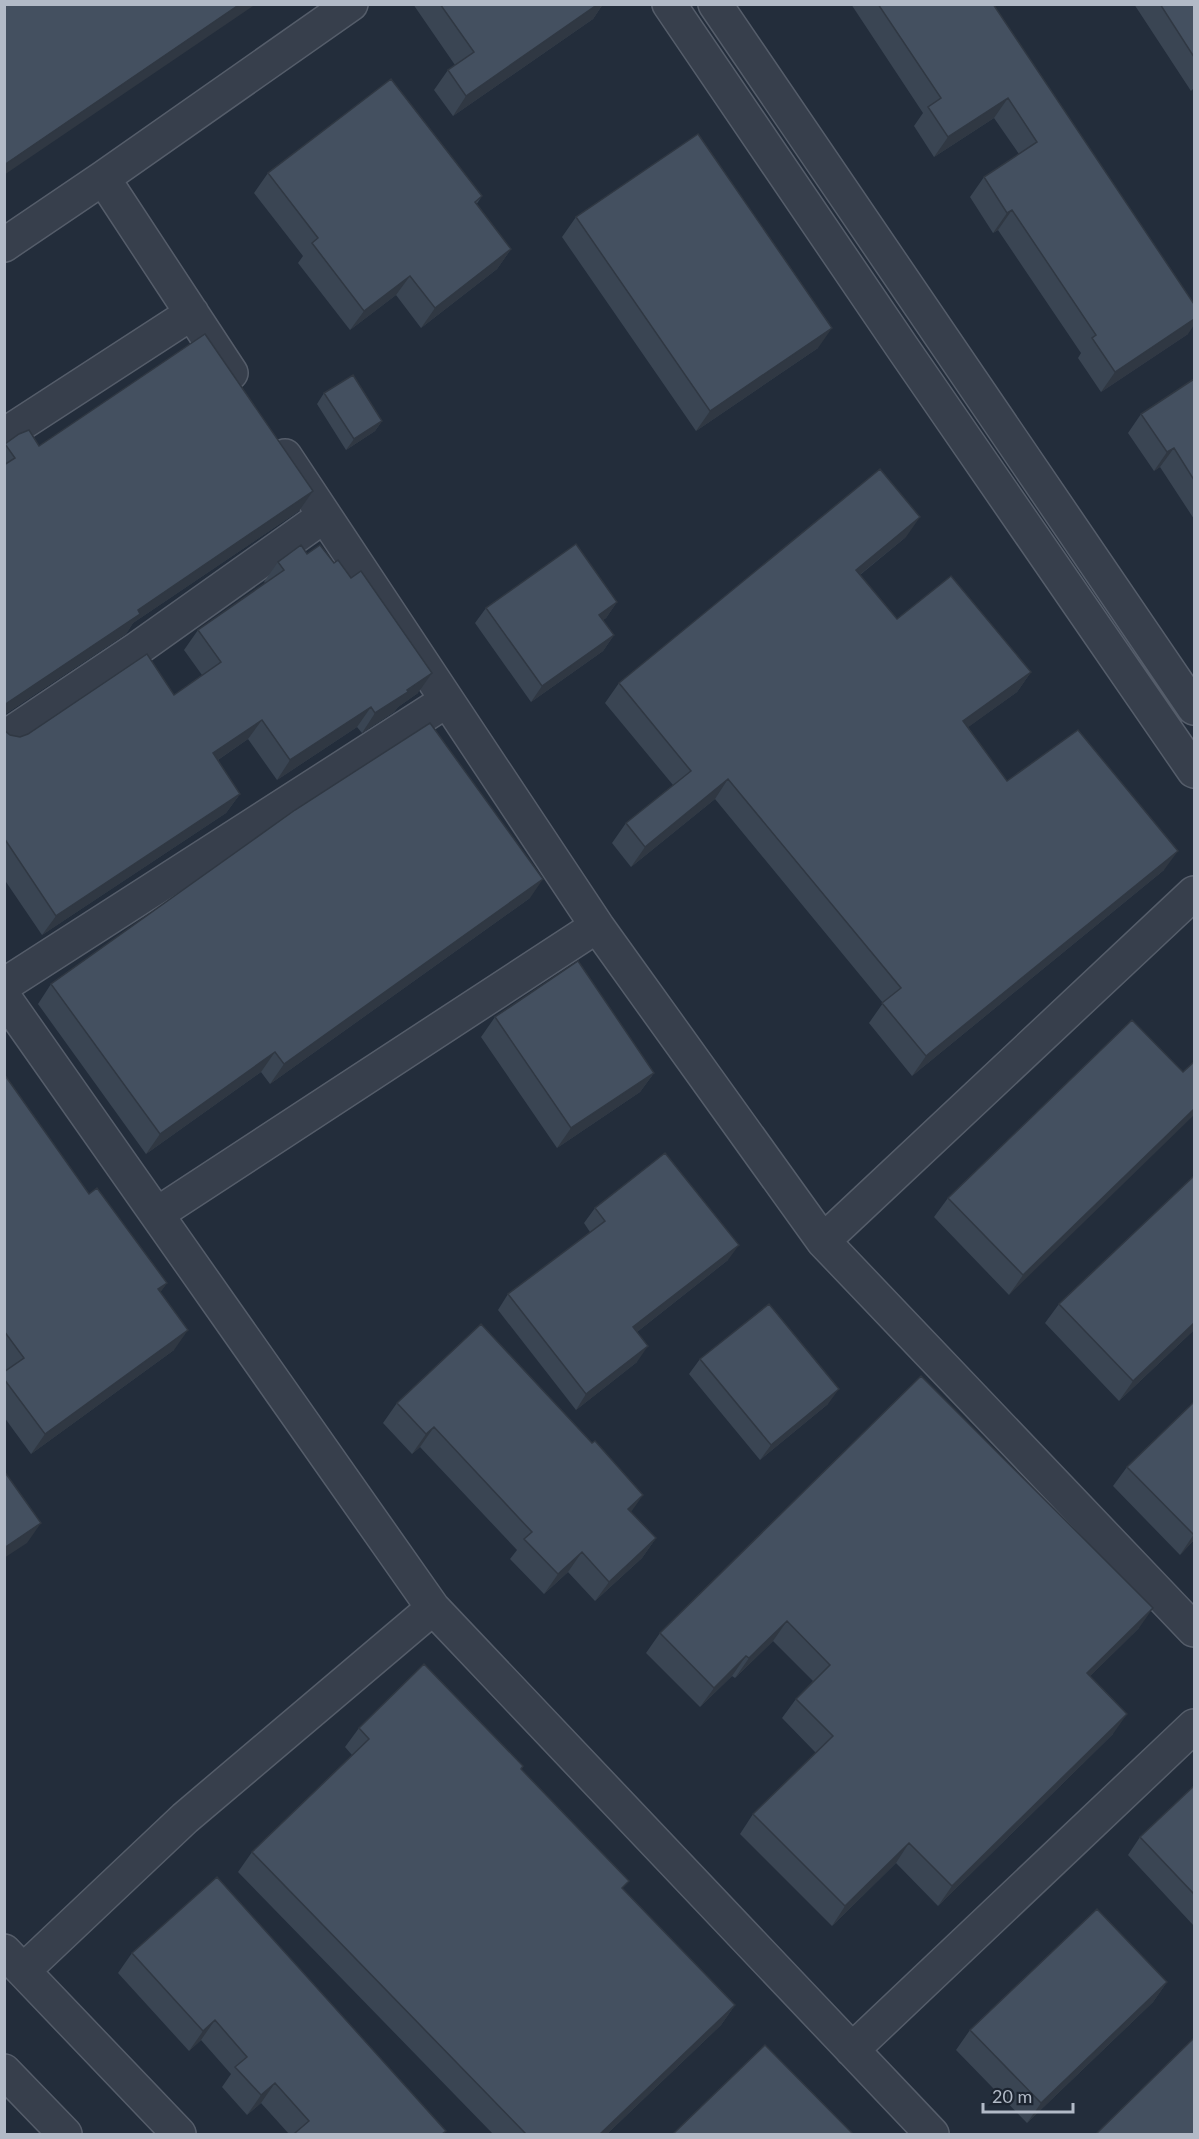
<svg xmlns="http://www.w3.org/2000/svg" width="1199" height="2139" font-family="Lato,sans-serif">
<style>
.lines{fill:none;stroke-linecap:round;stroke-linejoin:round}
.minor-casing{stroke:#555d6a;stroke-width:36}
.minor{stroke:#373f4c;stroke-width:33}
.wall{fill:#3a4553}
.shaded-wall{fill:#303843}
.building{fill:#445060;stroke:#303843;stroke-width:1.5}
</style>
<rect width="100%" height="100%" fill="#232d3b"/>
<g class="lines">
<defs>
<path id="minor" d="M 669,4 L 902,347 L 1194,771
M 715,4 L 1194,708
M 103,178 L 231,373
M 4,245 L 103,178 L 351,4
M 4,435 L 192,313
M 285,456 L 597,926 L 823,1241 L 1194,1630
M 4,738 L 137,649 L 324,516
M 4,985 L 446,701
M 4,997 L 433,1608 L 932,2134
M 157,1214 L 597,926
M 823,1241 L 1194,893
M 4,1951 L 179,2134
M 23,1971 L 185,1818 L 433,1608
M 852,2050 L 1194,1726
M 4,2071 L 65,2134"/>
</defs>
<use href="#minor" class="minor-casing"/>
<use href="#minor" class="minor"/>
</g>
<path class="wall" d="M 413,4 L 603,4 L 593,19 L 453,116 L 434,90 L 448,70 L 455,65 Z
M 851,4 L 993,4 L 1188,334 L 1101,392 L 1078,358 L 1081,353 L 998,230 L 993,233 L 970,197 L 984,177 L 1019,154 L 994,118 L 934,157 L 914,126 L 923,113 Z
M 1134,4 L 1194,4 L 1194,91 L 1193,89 L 1191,91 Z
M 268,173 L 482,196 L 476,205 L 511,249 L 497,269 L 421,328 L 396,295 L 350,330 L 298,263 L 303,256 L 254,193 Z
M 576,217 L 818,348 L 696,431 L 562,237 Z
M 1194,379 L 1194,519 L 1160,467 L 1154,471 L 1128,433 L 1141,414 Z
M 324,393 L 382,421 L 375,431 L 346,450 L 317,404 Z
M 19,434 L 39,446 L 299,511 L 133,623 L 126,634 L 4,715 L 4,444 Z
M 906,537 L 860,575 L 897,619 L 1031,672 L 1017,692 L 968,727 L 1007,781 L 1164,870 L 912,1076 L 869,1023 L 883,1003 L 715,799 L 631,867 L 612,843 L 626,823 L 673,785 L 605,703 L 619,683 Z
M 307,554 L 418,693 L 398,707 L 394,712 L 362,733 L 357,727 L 277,780 L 248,739 L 218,760 L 240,794 L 226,813 L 42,935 L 4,879 L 4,730 L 10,735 L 20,737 L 174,695 L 202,675 L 184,650 L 198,630 L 265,583 L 264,582 L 278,562 Z
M 617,602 L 606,618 L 603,620 L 614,635 L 603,651 L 531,702 L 475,623 L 486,608 Z
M 530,898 L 270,1084 L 261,1072 L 146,1154 L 38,1004 L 51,984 Z
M 495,1017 L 654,1073 L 640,1092 L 557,1148 L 481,1037 Z
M 1183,1072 L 1009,1295 L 934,1217 L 948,1198 Z
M 4,1074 L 89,1194 L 167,1283 L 160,1292 L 174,1350 L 31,1454 L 4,1417 L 4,1372 L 5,1371 L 4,1370 Z
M 595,1208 L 728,1260 L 637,1332 L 637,1362 L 576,1410 L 498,1310 L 508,1294 L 590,1232 L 584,1223 Z
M 1059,1304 L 1194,1330 L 1119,1401 L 1045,1323 Z
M 700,1359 L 828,1404 L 760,1460 L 689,1374 Z
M 921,1376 L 1139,1628 L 1090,1676 L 1113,1734 L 938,1906 L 896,1863 L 832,1926 L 740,1834 L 753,1814 L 816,1753 L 782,1718 L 796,1699 L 813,1681 L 773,1641 L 735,1678 L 732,1676 L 700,1707 L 646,1653 L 660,1633 Z
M 1194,1402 L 1194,1540 L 1180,1555 L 1113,1486 L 1127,1467 Z
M 397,1403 L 631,1512 L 656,1538 L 642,1558 L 595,1601 L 568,1572 L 544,1594 L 510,1559 L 517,1550 L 420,1447 L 412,1454 L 383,1423 Z
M 359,1728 L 523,1766 L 521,1770 L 624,1890 L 735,2005 L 721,2025 L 607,2134 L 493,2134 L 238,1872 L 252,1852 L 352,1755 L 345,1747 Z
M 1194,1786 L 1194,1926 L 1128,1855 L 1140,1837 Z
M 132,1953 L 444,2134 L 289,2134 L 261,2103 L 247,2115 L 222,2087 L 231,2074 L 201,2040 L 189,2051 L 118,1973 Z
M 1167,1982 L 1153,2002 L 1027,2123 L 956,2050 L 970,2030 Z"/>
<path class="shaded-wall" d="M 240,4 L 256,4 L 4,175 L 4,165 Z
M 598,4 L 603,4 L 593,19 L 453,116 L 466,96 Z
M 1008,98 L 994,118 L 934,157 L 948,137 Z
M 1012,210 L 998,230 L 993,233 L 1007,213 Z
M 511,249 L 497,269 L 421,328 L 435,308 Z
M 410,276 L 396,295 L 350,330 L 364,311 Z
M 1194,319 L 1194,325 L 1188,334 L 1101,392 L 1115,372 Z
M 832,328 L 818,348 L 696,431 L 710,411 Z
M 382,421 L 375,431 L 346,450 L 354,439 Z
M 1174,448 L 1160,467 L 1154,471 L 1167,452 Z
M 313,491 L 299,511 L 133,623 L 126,634 L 4,715 L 4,706 L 7,703 L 138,610 Z
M 920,517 L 906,537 L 842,589 L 856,570 Z
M 617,602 L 606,618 L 588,630 L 599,615 Z
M 614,635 L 603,651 L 531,702 L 542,686 Z
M 1031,672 L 1017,692 L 949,741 L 963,721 Z
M 432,673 L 418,693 L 398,707 L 394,712 L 362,733 L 375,713 Z
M 371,707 L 357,727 L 277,780 L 290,760 Z
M 262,720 L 248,739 L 199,773 L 213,753 Z
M 728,779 L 715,799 L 631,867 L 645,847 Z
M 240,794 L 226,813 L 42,935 L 56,916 Z
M 1178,851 L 1164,870 L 912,1076 L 926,1056 Z
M 543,879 L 530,898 L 270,1084 L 284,1064 Z
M 275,1052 L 261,1072 L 146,1154 L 160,1134 Z
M 654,1073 L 640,1092 L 557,1148 L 571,1128 Z
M 1194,1109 L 1194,1115 L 1009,1295 L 1023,1275 Z
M 739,1245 L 728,1260 L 623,1343 L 633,1327 Z
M 167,1283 L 153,1303 L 158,1289 Z
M 1194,1323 L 1194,1330 L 1119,1401 L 1133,1381 Z
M 188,1330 L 174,1350 L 31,1454 L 45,1434 Z
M 648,1346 L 637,1362 L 576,1410 L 586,1394 Z
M 839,1389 L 828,1404 L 760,1460 L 771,1445 Z
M 434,1427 L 420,1447 L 412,1454 L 426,1434 Z
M 643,1495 L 629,1515 L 628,1509 Z
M 41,1523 L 27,1543 L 4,1558 L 4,1548 Z
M 1194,1534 L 1194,1540 L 1180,1555 Z
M 656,1538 L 642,1558 L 595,1601 L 609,1582 Z
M 582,1552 L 568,1572 L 544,1594 L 558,1574 Z
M 1153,1608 L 1139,1628 L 1073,1693 L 1087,1673 Z
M 787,1621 L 773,1641 L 735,1678 L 749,1658 Z
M 746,1656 L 732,1676 L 700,1707 L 714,1688 Z
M 1127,1714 L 1113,1734 L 938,1906 L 952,1886 Z
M 909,1843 L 896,1863 L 832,1926 L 845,1906 Z
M 1167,1982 L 1153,2002 L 1027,2123 L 1041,2103 Z
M 735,2005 L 721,2025 L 607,2134 L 600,2134 Z
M 215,2020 L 201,2040 L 189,2051 L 203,2031 Z
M 275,2083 L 261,2103 L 247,2115 L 261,2095 Z"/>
<path class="building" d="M 4,4 L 240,4 L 4,165 Z
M 440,4 L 598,4 L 466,96 L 448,70 L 474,52 Z
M 878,4 L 993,4 L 1194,304 L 1194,319 L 1115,372 L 1092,338 L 1096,335 L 1012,210 L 1007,213 L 984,177 L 1037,142 L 1008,98 L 948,137 L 928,107 L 941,98 Z
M 1160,4 L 1194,4 L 1194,57 Z
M 391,79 L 482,196 L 475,202 L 511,249 L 435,308 L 410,276 L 364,311 L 312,243 L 318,238 L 268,173 Z
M 698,134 L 832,328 L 710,411 L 576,217 Z
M 205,334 L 313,491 L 138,610 L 140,614 L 7,703 L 4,706 L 4,465 L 15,458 L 5,444 L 19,434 L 29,430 L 39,446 Z
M 353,375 L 382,421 L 354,439 L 324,393 Z
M 1194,379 L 1194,480 L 1174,448 L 1167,452 L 1141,414 Z
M 880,469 L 920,517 L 856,570 L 897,619 L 951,576 L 1031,672 L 963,721 L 1007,781 L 1078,730 L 1178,851 L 926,1056 L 882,1003 L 901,988 L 728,779 L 645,847 L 626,823 L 691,771 L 619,683 Z
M 576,544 L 617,602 L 599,615 L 614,635 L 542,686 L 486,608 Z
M 301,545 L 307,554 L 320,545 L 334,563 L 338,560 L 351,578 L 361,571 L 432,673 L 407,690 L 408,692 L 375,713 L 371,707 L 290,760 L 262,720 L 213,753 L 240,794 L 56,916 L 4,838 L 4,730 L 10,735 L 20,737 L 28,734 L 147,654 L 174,695 L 221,662 L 198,630 L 284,570 L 278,562 Z
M 430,723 L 543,879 L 284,1064 L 275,1052 L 160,1134 L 51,984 L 295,810 Z
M 578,961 L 654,1073 L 571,1128 L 495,1017 Z
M 1132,1020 L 1183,1072 L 1194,1062 L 1194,1109 L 1023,1275 L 948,1198 Z
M 4,1074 L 89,1194 L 97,1188 L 167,1283 L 158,1289 L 188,1330 L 45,1434 L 4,1379 L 4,1372 L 24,1358 L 4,1331 Z
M 665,1153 L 739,1245 L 633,1327 L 648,1346 L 586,1394 L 508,1294 L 605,1221 L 595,1208 Z
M 1194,1176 L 1194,1323 L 1133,1381 L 1059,1304 Z
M 769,1304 L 839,1389 L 771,1445 L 700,1359 Z
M 481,1324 L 592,1443 L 595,1441 L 643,1495 L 628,1509 L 656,1538 L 609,1582 L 582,1552 L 558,1574 L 524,1539 L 532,1532 L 434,1427 L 426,1434 L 397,1403 Z
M 921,1376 L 1153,1608 L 1087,1673 L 1127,1714 L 952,1886 L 909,1843 L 845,1906 L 753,1814 L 833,1736 L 796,1699 L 830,1665 L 787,1621 L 749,1658 L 746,1656 L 714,1688 L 660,1633 Z
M 1194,1402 L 1194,1535 L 1127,1467 Z
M 4,1471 L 41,1523 L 4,1548 Z
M 424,1664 L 523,1766 L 521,1769 L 629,1881 L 622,1888 L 735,2005 L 600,2134 L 526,2134 L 252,1852 L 369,1739 L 359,1728 Z
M 1194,1786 L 1194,1894 L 1140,1837 Z
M 217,1877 L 446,2131 L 442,2134 L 296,2134 L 295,2133 L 309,2121 L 275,2083 L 261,2095 L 235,2067 L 247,2057 L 215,2020 L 203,2031 L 132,1953 Z
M 1097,1909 L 1167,1982 L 1041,2103 L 970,2030 Z
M 1194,2038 L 1194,2134 L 1096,2134 Z
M 765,2045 L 853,2134 L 673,2134 Z"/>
<rect width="1199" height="2139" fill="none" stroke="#b2bac7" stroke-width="12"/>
<path d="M983 2103v9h90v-9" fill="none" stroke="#b2bac7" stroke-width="3"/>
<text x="992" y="2103" font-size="18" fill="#b2bac7" stroke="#1c2430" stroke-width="4.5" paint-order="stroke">20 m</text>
</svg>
